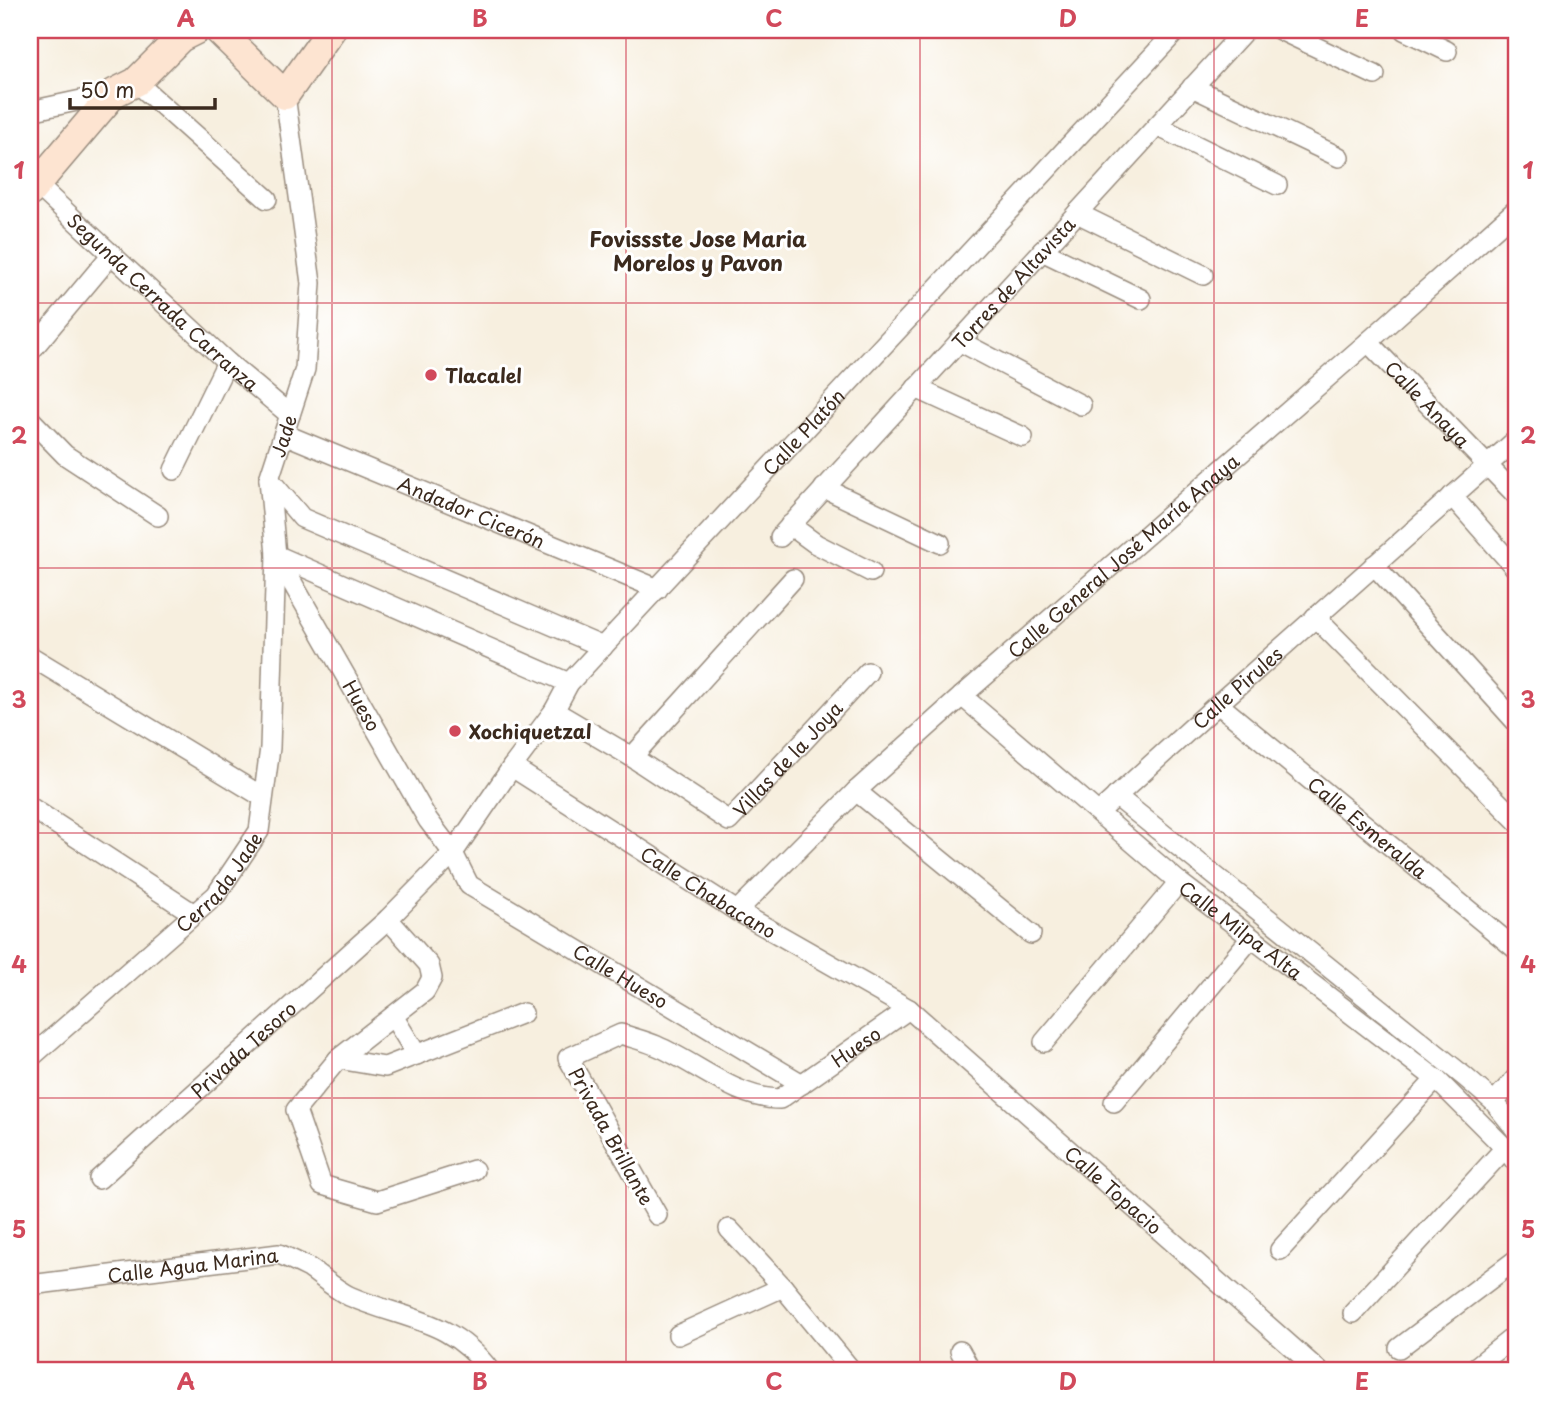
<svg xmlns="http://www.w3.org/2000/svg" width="1547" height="1401" font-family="'Playpen Sans',sans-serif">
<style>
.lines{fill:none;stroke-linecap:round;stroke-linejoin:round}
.street-casing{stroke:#998c7e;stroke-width:22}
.secondary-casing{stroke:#998c7e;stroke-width:31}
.street{stroke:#fff;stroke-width:19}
.secondary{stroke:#fde4d1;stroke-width:28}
.grid{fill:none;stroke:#d1495b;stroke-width:2;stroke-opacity:0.55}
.poi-dot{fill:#d1495b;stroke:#fff;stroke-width:2.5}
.labels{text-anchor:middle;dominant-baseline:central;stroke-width:6;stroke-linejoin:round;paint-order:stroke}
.street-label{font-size:19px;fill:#3b2a1e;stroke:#fff}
.poi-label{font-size:19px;font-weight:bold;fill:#3b2a1e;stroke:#fff;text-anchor:start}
.neighbourhood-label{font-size:21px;font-weight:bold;fill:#3b2a1e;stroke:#fff}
.neatline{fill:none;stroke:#d1495b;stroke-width:2.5}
.grid-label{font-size:23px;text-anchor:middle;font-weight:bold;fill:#d1495b}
</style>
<rect width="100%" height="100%" fill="#fff"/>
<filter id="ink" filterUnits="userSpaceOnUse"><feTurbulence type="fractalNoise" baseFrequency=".0143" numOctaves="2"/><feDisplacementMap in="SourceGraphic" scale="14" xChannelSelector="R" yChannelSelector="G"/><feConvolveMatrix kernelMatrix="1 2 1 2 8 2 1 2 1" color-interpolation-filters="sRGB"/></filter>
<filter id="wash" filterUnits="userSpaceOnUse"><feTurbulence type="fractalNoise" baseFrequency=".00686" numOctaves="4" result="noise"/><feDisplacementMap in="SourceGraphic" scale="28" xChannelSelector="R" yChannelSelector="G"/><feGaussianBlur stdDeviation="1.57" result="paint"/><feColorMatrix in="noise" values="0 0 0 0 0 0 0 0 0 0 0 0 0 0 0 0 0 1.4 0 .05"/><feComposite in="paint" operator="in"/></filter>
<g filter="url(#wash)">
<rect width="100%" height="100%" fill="#f7efdf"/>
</g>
<g filter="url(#ink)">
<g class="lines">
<defs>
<g id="street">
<path d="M 1280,30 L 1375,75"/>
<path d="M 1404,30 L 1447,51"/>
<path d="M 136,82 L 267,199"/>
<path d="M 1192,87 L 1339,157"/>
<path d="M 30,111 L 114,93"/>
<path d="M 1157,126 L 1277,185"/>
<path id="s1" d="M 37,185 L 227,362 L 290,415"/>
<path d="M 1077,213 L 1203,275"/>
<path d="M 1042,251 L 1141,299"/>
<path d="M 959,341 L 1081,405"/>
<path id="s2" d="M 1368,342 L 1517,496"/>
<path d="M 30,352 L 112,254"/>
<path d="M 916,388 L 1023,437"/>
<path d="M 30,419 L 65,455 L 158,516"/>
<path id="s3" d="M 284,434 L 658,589"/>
<path d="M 174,470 L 227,362"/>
<path d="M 269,479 L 302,518 L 603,647"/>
<path d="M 824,488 L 940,543"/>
<path d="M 1452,496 L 1517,570"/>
<path d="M 790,525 L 816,544 L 871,572"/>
<path id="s4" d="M 780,537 L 1245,30"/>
<path d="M 276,555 L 569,683"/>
<path id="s5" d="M 277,556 L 428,820 L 453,853 L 469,885 L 802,1084"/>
<path d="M 1374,565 L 1517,723"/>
<path d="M 1315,617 L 1517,821"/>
<path d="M 30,656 L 263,797"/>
<path id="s6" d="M 962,696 L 1179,882 L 1436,1079 L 1505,1148 L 1517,1164"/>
<path id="s7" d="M 1218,704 L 1517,950"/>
<path id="s8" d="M 554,711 L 632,757 L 729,821 L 868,672"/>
<path d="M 632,757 L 793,579"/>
<path id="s9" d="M 512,767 L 737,911 L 909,1009 L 1319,1371"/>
<path d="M 856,791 L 1031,934"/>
<path d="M 1116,796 L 1465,1077 L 1494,1102 L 1517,1131"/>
<path d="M 30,807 L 194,914"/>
<path id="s10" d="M 1099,812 L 1218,704 L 1517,439"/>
<path id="s11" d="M 737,911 L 856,791 L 962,696 L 1368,342 L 1517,209"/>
<path d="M 388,919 L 429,965 L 432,978 L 425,991 L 338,1059 L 296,1110 L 322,1185 L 377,1201 L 474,1170"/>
<path d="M 393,1016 L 417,1055"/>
<path d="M 1044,1042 L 1179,882"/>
<path id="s12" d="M 30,1058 L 216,895 L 259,831 L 270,748 L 276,555 L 269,479 L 305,369 L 311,283 L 285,95"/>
<path d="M 338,1059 L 385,1067 L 523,1013"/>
<path d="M 1114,1102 L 1251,938"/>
<path d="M 1494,1102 L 1517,1077"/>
<path id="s13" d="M 99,1179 L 388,919 L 453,853 L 512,767 L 554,711 L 569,683 L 1177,30"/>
<path id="s14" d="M 657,1215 L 568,1058 L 621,1034 C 633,1038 646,1041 657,1046 C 697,1063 736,1099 780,1099 L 909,1009"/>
<path d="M 729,1229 L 783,1287 L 852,1371"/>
<path d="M 1280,1250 L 1436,1079"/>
<path id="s15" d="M 30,1285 L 279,1254 C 289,1258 299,1263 309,1268 C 322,1277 335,1289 349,1296 C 404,1320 451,1318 490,1371"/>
<path d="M 1353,1313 L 1505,1148"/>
<path d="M 678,1335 L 783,1287"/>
<path d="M 1399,1348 L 1517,1259"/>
<path d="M 960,1351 L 971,1371"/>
<path d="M 1471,1371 L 1517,1334"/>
</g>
<path id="secondary" d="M 218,30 L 285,95 L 331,30
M 30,192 L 114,93 L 136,82 L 180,38 L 196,30"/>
</defs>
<use href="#street" class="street-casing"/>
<use href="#secondary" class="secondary-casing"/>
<use href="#street" class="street"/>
<use href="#secondary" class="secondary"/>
</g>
</g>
<path class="grid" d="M 332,30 L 332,1371M 626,30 L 626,1371M 920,30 L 920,1371M 1214,30 L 1214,1371M 30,303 L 1517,303M 30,568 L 1517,568M 30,833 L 1517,833M 30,1098 L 1517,1098"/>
<g class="poi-dot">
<circle cx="431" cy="375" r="7"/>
<circle cx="455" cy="731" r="7"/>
</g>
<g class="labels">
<g class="street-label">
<text stroke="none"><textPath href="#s4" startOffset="345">Torres de Altavista</textPath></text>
<text stroke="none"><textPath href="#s1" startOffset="172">Segunda Cerrada Carranza</textPath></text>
<text stroke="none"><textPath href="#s2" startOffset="86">Calle Anaya</textPath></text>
<text stroke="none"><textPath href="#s13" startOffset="1031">Calle Platón</textPath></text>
<text stroke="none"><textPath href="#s12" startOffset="723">Jade</textPath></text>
<text stroke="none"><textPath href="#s3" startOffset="203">Andador Cicerón</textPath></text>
<text stroke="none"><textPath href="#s11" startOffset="525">Calle General José María Anaya</textPath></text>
<text stroke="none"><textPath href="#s10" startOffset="186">Calle Pirules</textPath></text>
<text stroke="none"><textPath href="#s5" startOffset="172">Hueso</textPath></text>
<text stroke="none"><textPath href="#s8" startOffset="292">Villas de la Joya</textPath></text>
<text stroke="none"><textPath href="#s7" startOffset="194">Calle Esmeralda</textPath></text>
<text stroke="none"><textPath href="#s12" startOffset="259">Cerrada Jade</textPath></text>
<text stroke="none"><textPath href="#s9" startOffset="233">Calle Chabacano</textPath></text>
<text stroke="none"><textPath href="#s6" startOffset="364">Calle Milpa Alta</textPath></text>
<text stroke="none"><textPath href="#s5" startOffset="558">Calle Hueso</textPath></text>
<text stroke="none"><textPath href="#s14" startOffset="504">Hueso</textPath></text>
<text stroke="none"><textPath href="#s13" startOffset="194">Privada Tesoro</textPath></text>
<text transform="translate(612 1136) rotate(61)">Privada Brillante</text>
<text stroke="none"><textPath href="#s9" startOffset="738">Calle Topacio</textPath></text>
<text stroke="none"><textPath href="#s15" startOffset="164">Calle Agua Marina</textPath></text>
</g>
<g class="poi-label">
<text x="445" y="375">Tlacalel</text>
<text x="469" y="731">Xochiquetzal</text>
</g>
<g class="neighbourhood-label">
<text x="698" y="238">Fovissste Jose Maria<tspan x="698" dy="24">Morelos y Pavon</tspan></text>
</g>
</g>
<rect width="1547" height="1401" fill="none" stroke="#fff" stroke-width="77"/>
<path d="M70 98v10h145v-10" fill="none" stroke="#3b2a1e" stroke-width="3.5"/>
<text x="80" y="98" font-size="21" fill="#3b2a1e" stroke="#ffffff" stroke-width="5" paint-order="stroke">50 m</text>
<rect x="38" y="38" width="1470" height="1324" class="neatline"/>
<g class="grid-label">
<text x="186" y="27">A</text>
<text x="480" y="27">B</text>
<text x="774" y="27">C</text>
<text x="1068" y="27">D</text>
<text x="1362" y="27">E</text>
<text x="19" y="179">1</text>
<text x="1528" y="179">1</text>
<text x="19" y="444">2</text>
<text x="1528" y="444">2</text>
<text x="19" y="708">3</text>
<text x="1528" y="708">3</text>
<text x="19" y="973">4</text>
<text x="1528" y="973">4</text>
<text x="19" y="1238">5</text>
<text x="1528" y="1238">5</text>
<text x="186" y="1390">A</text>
<text x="480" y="1390">B</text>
<text x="774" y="1390">C</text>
<text x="1068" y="1390">D</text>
<text x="1362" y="1390">E</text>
</g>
</svg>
